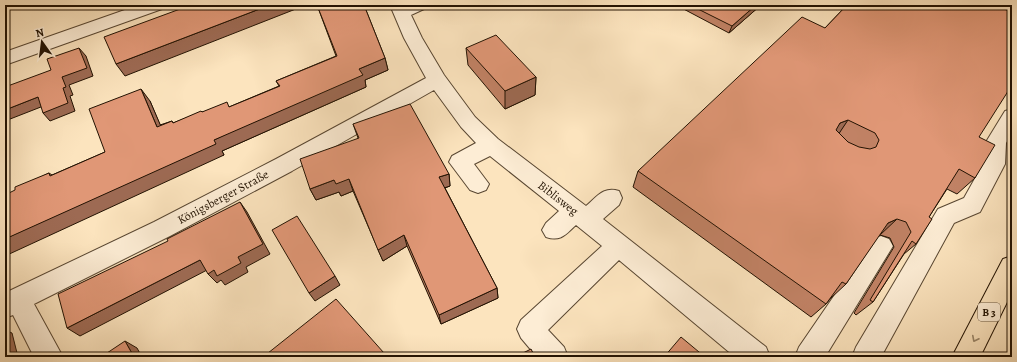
<svg xmlns="http://www.w3.org/2000/svg" width="1017" height="362" font-family="Alegreya,serif">
<style>
.lines{fill:none;stroke-linecap:round;stroke-linejoin:round}
.minor-casing{stroke:#584631;stroke-width:2}
.major-casing{stroke:#221202;stroke-width:2}
.minor{fill:#fdedd5;fill-rule:evenodd}
.major{fill:#fce4be;fill-rule:evenodd}
.wall{fill:#c18265;stroke:#221202}
.shaded-wall{fill:#9d6a53;stroke:#221202}
.building{fill:#e09776;stroke:#221202;fill-rule:evenodd}
.oneway{stroke:#9a8669}
.labels{text-anchor:middle;dominant-baseline:central;stroke-width:4;stroke-linejoin:round;paint-order:stroke}
.shield{fill:#fdedd5;stroke:#645441;stroke-width:1}
.shield-label{font-size:11px;font-weight:bold;fill:#221202}
.street-label{font-size:12px;fill:#221202;stroke:#fdedd5}
</style>
<rect width="100%" height="100%" fill="#fce4be"/>
<filter id="stains"><feTurbulence type="fractalNoise" baseFrequency=".005" numOctaves="4"/><feColorMatrix values="0 0 0 0 .2 0 0 0 0 .09 0 0 0 0 .02 0 0 0 .5 -.17"/></filter>
<radialGradient id="worn" r=".72"><stop offset=".6" stop-color="#630" stop-opacity="0"/><stop offset="1" stop-color="#630" stop-opacity=".3"/></radialGradient>
<g class="lines">
<defs>
<path id="minor" d="M 139,5 L 164,5 L 162,9 L 5,65 L 5,52 Z
M 390,5 L 426,5 L 424,9 L 411,15 L 422,38 L 444,75 L 475,117 L 498,139 L 586,206 C 597,197 603,186 619,191 L 622,198 L 619,205 L 603,219 L 766,347 L 770,357 L 735,357 L 619,260 L 548,330 L 564,347 L 568,357 L 537,357 L 521,338 L 517,329 L 521,320 L 602,246 L 576,225 C 566,234 561,242 546,237 L 542,230 L 546,223 L 559,211 L 490,156 L 474,164 L 489,184 L 486,190 L 478,193 L 470,190 L 449,162 L 452,156 L 476,143 L 461,127 L 434,90 L 292,171 L 170,236 L 34,304 L 63,357 L 34,357 L 13,315 L 5,318 L 5,293 L 154,222 L 276,159 L 426,78 L 404,38 Z
M 1012,109 L 1012,133 L 1006,143 L 1005,164 L 980,212 L 954,223 L 881,357 L 852,357 L 856,347 L 938,209 L 964,198 L 983,164 L 986,142 L 1005,111 Z
M 881,236 L 889,239 L 893,246 L 825,357 L 795,357 L 799,347 L 873,239 Z"/>
<path id="major" d="M 1012,256 L 1012,292 L 980,357 L 952,357 L 1003,259 Z"/>
</defs>
<use href="#minor" class="minor-casing"/>
<use href="#major" class="major-casing"/>
<use href="#minor" class="minor"/>
<use href="#major" class="major"/>
</g>
<path class="wall" d="M 317,5 L 364,5 L 385,58 L 388,70 L 365,80 L 366,87 L 222,151 L 224,155 L 15,190 L 49,173 L 52,175 L 105,152 L 150,101 L 160,125 L 172,121 L 173,123 L 202,112 L 229,107 L 279,86 L 276,81 L 336,56 Z
M 676,5 L 761,5 L 729,33 Z
M 847,5 L 1004,5 L 1001,8 L 979,137 L 975,178 L 957,194 L 947,189 L 929,217 L 916,244 L 904,254 L 873,302 L 856,315 L 854,313 L 894,247 L 890,238 L 880,235 L 879,235 L 846,284 L 831,298 L 826,304 L 811,317 L 633,187 L 638,171 L 825,28 Z
M 466,48 L 536,77 L 535,95 L 505,109 L 468,65 Z
M 353,124 L 449,174 L 450,186 L 445,188 L 497,288 L 498,298 L 441,324 L 407,246 L 383,261 L 353,191 L 341,196 L 339,192 L 316,200 L 310,189 L 358,138 Z"/>
<path class="shaded-wall" d="M 270,5 L 306,5 L 125,76 L 116,64 Z
M 756,5 L 761,5 L 729,33 L 732,26 Z
M 79,48 L 86,56 L 93,76 L 69,85 L 73,95 L 70,96 L 75,111 L 50,121 L 43,113 L 63,88 L 62,77 Z
M 385,58 L 388,70 L 365,80 L 366,87 L 222,151 L 224,155 L 5,256 L 5,239 L 214,140 L 359,69 Z
M 536,77 L 535,95 L 505,109 L 505,91 Z
M 141,89 L 150,101 L 166,138 L 157,127 Z
M 38,97 L 46,105 L 5,121 L 5,110 Z
M 848,120 L 836,138 L 828,140 L 840,123 Z
M 449,174 L 450,186 L 441,189 L 439,177 Z
M 349,179 L 353,191 L 341,196 L 339,192 L 316,200 L 310,189 L 334,180 Z
M 240,202 L 247,212 L 270,254 L 246,267 L 248,272 L 225,285 L 221,280 L 217,283 L 208,274 Z
M 897,219 L 880,235 L 872,238 L 888,223 Z
M 404,235 L 407,246 L 383,261 L 378,250 Z
M 200,260 L 209,269 L 80,336 L 67,328 Z
M 335,276 L 340,285 L 315,301 L 309,293 Z
M 497,288 L 498,298 L 441,324 L 439,315 Z
M 5,330 L 12,333 L 18,357 L 5,357 Z
M 125,341 L 137,348 L 142,357 L 134,357 Z
M 384,353 L 386,357 L 379,357 Z"/>
<path class="building" d="M 191,5 L 270,5 L 116,64 L 104,37 Z
M 317,5 L 364,5 L 385,58 L 359,69 L 363,75 L 214,140 L 216,144 L 5,239 L 5,195 L 15,190 L 15,187 L 49,173 L 50,176 L 105,152 L 89,109 L 141,89 L 157,127 L 172,121 L 173,123 L 201,111 L 202,112 L 227,102 L 229,107 L 280,86 L 276,81 L 337,56 Z
M 690,5 L 756,5 L 732,26 Z
M 847,5 L 993,5 L 1012,12 L 1012,85 L 979,137 L 995,145 L 975,178 L 959,169 L 929,217 L 932,219 L 916,244 L 912,241 L 873,302 L 870,300 L 911,232 L 906,222 L 897,219 L 888,223 L 846,284 L 842,282 L 826,304 L 638,171 L 802,17 L 825,28 ZM 848,120 L 875,133 L 879,140 L 876,147 L 870,149 L 859,147 L 848,142 L 836,130 L 840,123 Z
M 496,35 L 536,77 L 505,91 L 466,48 Z
M 79,48 L 87,68 L 62,77 L 66,87 L 63,88 L 68,103 L 43,113 L 38,97 L 5,110 L 5,87 L 51,70 L 47,59 Z
M 410,104 L 449,174 L 439,177 L 497,288 L 439,315 L 404,235 L 378,250 L 349,179 L 336,184 L 334,180 L 310,189 L 300,159 L 359,138 L 353,124 Z
M 240,202 L 263,244 L 238,257 L 241,263 L 217,276 L 214,270 L 208,274 L 200,260 L 67,328 L 58,294 L 168,241 L 167,239 Z
M 297,216 L 335,276 L 309,293 L 272,230 Z
M 336,299 L 384,353 L 379,357 L 263,357 Z
M 681,337 L 705,357 L 664,357 Z
M 125,341 L 134,357 L 101,357 Z
M 531,349 L 535,357 L 515,357 Z"/>
<defs><path id="oneway-chevron" d="M-2-3.5L2.5 0L-2 3.5" fill="none" stroke-width="1.6" stroke-linecap="round" stroke-linejoin="round"/></defs>
<use class="oneway" href="#oneway-chevron" transform="translate(975 339) rotate(117)"/>
<g class="labels">
<rect class="shield" x="978" y="303" width="22" height="18" rx="3"/>
<g class="shield-label">
<text x="989" y="312">B 3</text>
</g>
<g class="street-label">
<text transform="translate(223 197) rotate(-28)">Königsberger Straße</text>
<text transform="translate(558 198) rotate(38)">Biblisweg</text>
</g>
</g>
<rect width="1017" height="362" fill="none" stroke="#fce4be" stroke-width="20"/>
<rect x="6" y="6" width="1005" height="350" fill="none" stroke="#221202" stroke-width="2"/>
<rect x="10" y="10" width="997" height="342" fill="none" stroke="#221202"/>
<g transform="translate(42 42) rotate(346)" stroke="#fdedd5" stroke-width="3" paint-order="stroke">
<path d="M0-3L7 15L0 10L-7 15Z" fill="#221202"/>
<text y="-6" font-size="11" font-weight="bold" text-anchor="middle" fill="#221202">N</text>
</g>
<rect width="100%" height="100%" filter="url(#stains)"/>
<rect width="100%" height="100%" fill="url(#worn)"/>
</svg>
